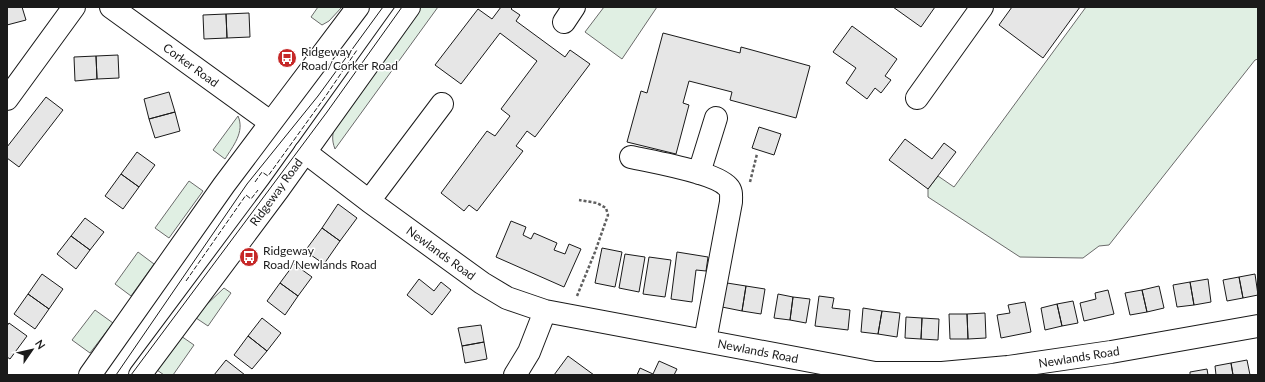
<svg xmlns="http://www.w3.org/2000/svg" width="1265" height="382" font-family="Lato,sans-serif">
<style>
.green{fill:#e0efe3;stroke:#6a6a6a}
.building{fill:#e6e6e6;stroke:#1a1a1a}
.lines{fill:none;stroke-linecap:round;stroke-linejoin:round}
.minor-casing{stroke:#1a1a1a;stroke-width:24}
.highway-casing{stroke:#1a1a1a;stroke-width:24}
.path{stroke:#5f5f5f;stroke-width:2.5;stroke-dasharray:3 2;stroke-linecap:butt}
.minor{stroke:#fff;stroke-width:22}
.highway{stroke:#fff;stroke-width:22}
.tram{stroke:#1a1a1a;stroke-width:1}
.fence{stroke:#1a1a1a;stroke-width:1;stroke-dasharray:5 2;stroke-linecap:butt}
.labels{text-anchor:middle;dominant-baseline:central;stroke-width:3;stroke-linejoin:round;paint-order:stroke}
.poi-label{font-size:12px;fill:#1a1a1a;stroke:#fff;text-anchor:start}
.street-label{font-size:12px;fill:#1a1a1a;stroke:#fff}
</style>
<rect width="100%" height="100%" fill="#fff"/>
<path class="green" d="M 318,7 L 342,7 L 329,21 L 322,25 L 311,17 Z
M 420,7 L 438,7 L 335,149 C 331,139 333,133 335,123 Z
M 604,7 L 657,7 L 622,59 L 585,32 Z
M 1086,7 L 1258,7 L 1258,59 L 1255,60 L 1109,245 L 1099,246 L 1083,258 L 1020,257 L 928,197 L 928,189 L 938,176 L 954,187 Z
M 238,116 C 245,132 233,146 225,159 L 213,150 Z
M 189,181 L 203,191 L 169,238 L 155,228 Z
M 138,252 L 154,264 L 131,296 L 115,284 Z
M 224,288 L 231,293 L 208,326 L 196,318 L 204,307 Z
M 95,310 L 113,323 L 90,353 L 72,340 Z
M 181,336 L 194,345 L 173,375 L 164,375 L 157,370 Z"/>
<path class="building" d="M 7,7 L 22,7 L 26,20 L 7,25 Z
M 501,7 L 513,7 L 511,9 L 520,15 L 516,21 L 565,57 L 570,50 L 590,64 L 535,137 L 527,131 L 516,146 L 523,151 L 477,211 L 469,205 L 464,211 L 441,193 L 487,131 L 495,136 L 510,116 L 501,109 L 537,61 L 500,33 L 461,84 L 435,65 L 478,9 L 492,19 Z
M 893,7 L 935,7 L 921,27 Z
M 1012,7 L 1080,7 L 1043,58 L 999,25 Z
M 249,13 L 250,37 L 227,38 L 226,14 Z
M 226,14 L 227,38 L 204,39 L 203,15 Z
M 852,26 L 897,59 L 885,76 L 891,80 L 881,93 L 875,88 L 867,99 L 846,83 L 856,68 L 833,52 Z
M 663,33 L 740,53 L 741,47 L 810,66 L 796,118 L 730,100 L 732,92 L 689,81 L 683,103 L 689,105 L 676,154 L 627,142 L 641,91 L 647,93 Z
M 118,55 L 119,78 L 97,79 L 96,56 Z
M 96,56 L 97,79 L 75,81 L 74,57 Z
M 169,92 L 175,112 L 149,119 L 144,99 Z
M 46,97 L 63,110 L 19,167 L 7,158 L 7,147 Z
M 175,112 L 180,131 L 155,138 L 149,119 Z
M 759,127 L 781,134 L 774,155 L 752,148 Z
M 905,139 L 932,159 L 944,143 L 956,152 L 928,189 L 889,160 Z
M 137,152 L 155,165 L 139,187 L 121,174 Z
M 121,174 L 139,187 L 123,209 L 105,196 Z
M 338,204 L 357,218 L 340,241 L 322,228 Z
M 85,218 L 104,232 L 90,250 L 71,236 Z
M 511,221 L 526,227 L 523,235 L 531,239 L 534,233 L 557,243 L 554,250 L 565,254 L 569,244 L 581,249 L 564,287 L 496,257 Z
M 322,228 L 340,241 L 324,264 L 305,251 Z
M 71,236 L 90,250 L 76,269 L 57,254 Z
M 602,248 L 622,252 L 615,287 L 595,283 Z
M 677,252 L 708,257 L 706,271 L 696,270 L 692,302 L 671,299 Z
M 625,254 L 645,257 L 639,292 L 619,288 Z
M 649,257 L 671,260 L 665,297 L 643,294 Z
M 294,264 L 312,277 L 298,296 L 280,283 Z
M 42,274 L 63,289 L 49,309 L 28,294 Z
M 1255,274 L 1258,295 L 1243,298 L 1239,277 Z
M 1239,277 L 1243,298 L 1227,301 L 1223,280 Z
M 419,279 L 434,291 L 441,282 L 451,290 L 432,315 L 407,295 Z
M 1208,279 L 1211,302 L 1194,305 L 1190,282 Z
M 1190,282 L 1194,305 L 1177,307 L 1173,285 Z
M 280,283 L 298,296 L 285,315 L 267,301 Z
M 727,283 L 746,286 L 742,311 L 722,307 Z
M 746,286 L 765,289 L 761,314 L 742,311 Z
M 1159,286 L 1164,308 L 1147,312 L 1142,290 Z
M 1108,290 L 1114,314 L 1084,321 L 1080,303 L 1096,299 L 1095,293 Z
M 1142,290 L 1147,312 L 1130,315 L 1125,293 Z
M 28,294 L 49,309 L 35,329 L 14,314 Z
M 778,294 L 793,297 L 790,320 L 774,318 Z
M 819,296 L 834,298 L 832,308 L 850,310 L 848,330 L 815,326 Z
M 793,297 L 810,299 L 806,323 L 790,320 Z
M 1073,301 L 1078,323 L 1062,326 L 1057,304 Z
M 1025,302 L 1031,332 L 1001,338 L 997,315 L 1010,313 L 1008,305 Z
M 1057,304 L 1062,326 L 1045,330 L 1041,308 Z
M 863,308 L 882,311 L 878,334 L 861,332 Z
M 882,311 L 900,313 L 897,337 L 878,334 Z
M 985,313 L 986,338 L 968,339 L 967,314 Z
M 949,314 L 967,314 L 968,339 L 950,339 Z
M 906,317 L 922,318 L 921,339 L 905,338 Z
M 262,318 L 281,333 L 267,351 L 248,336 Z
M 922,318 L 939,319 L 938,340 L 921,339 Z
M 9,323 L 27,336 L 10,359 L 7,357 L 7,326 Z
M 481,325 L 484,342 L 462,346 L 458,328 Z
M 248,336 L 267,351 L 252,369 L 234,355 Z
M 484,342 L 487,359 L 465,363 L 462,346 Z
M 568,356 L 594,375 L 554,375 Z
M 226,360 L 245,375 L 214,375 Z
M 1247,360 L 1250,375 L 1233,375 L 1231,363 Z
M 659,361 L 677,369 L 674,375 L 637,375 L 640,368 L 653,374 Z
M 1231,363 L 1233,375 L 1216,375 L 1215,366 Z
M 1207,369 L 1208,375 L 1190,375 L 1190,372 Z"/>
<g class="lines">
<defs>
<path id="minor" d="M 111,7 L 270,122
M 564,22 L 574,7
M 917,98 L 982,7
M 7,99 L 74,7
M 305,152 L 369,201 L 482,283 L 507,298 L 545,311 L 875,373 L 942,373 L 1008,367 L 1111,352 L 1258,326
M 631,157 C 653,162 715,172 728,187 C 732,191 731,196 731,202 L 705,341
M 699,173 L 716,118
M 369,201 L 442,104
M 515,375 L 529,352 L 545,311"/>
<path id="highway" d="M 90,375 L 224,185 L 358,7
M 140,375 L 278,190 L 409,7"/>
</defs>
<use href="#minor" class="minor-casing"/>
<use href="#highway" class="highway-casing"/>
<path class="path" d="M 750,182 L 757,154
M 577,296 L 595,252 L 608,215 L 606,208 L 597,203 L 579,200"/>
<use href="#minor" class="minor"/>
<use href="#highway" class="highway"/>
<path class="tram" d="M 116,375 L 247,184 L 318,96 L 383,7
M 131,375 L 327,112 L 402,7"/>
<path class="fence" d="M 255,182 L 262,172 L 268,176 L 325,97 L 357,50
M 186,281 L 246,195 L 251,199 L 258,190"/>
</g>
<defs>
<symbol id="bus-disc" viewBox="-11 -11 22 22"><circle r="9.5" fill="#c62828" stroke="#fff"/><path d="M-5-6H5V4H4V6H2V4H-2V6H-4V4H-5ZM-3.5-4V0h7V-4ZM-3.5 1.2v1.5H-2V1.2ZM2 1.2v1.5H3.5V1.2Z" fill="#fff"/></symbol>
</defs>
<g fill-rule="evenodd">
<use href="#bus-disc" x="276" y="47" width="22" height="22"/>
<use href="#bus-disc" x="238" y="246" width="22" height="22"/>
</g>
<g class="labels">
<g class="poi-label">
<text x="301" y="51">Ridgeway<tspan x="301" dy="14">Road/Corker Road</tspan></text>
<text x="263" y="250">Ridgeway<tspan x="263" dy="14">Road/Newlands Road</tspan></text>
</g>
<g class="street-label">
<text transform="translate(191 65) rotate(36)">Corker Road</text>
<text transform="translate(276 192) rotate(-54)">Ridgeway Road</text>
<text transform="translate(441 253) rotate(36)">Newlands Road</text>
<text transform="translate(758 351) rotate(11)">Newlands Road</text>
<text transform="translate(1079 357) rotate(-9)">Newlands Road</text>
</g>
</g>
<rect width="1265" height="382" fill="none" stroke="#1a1a1a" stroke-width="16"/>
<g transform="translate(32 350) rotate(56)" stroke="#ffffff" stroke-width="3" paint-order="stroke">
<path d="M0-3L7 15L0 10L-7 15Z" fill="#1a1a1a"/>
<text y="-6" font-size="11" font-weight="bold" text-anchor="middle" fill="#1a1a1a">N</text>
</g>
</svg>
